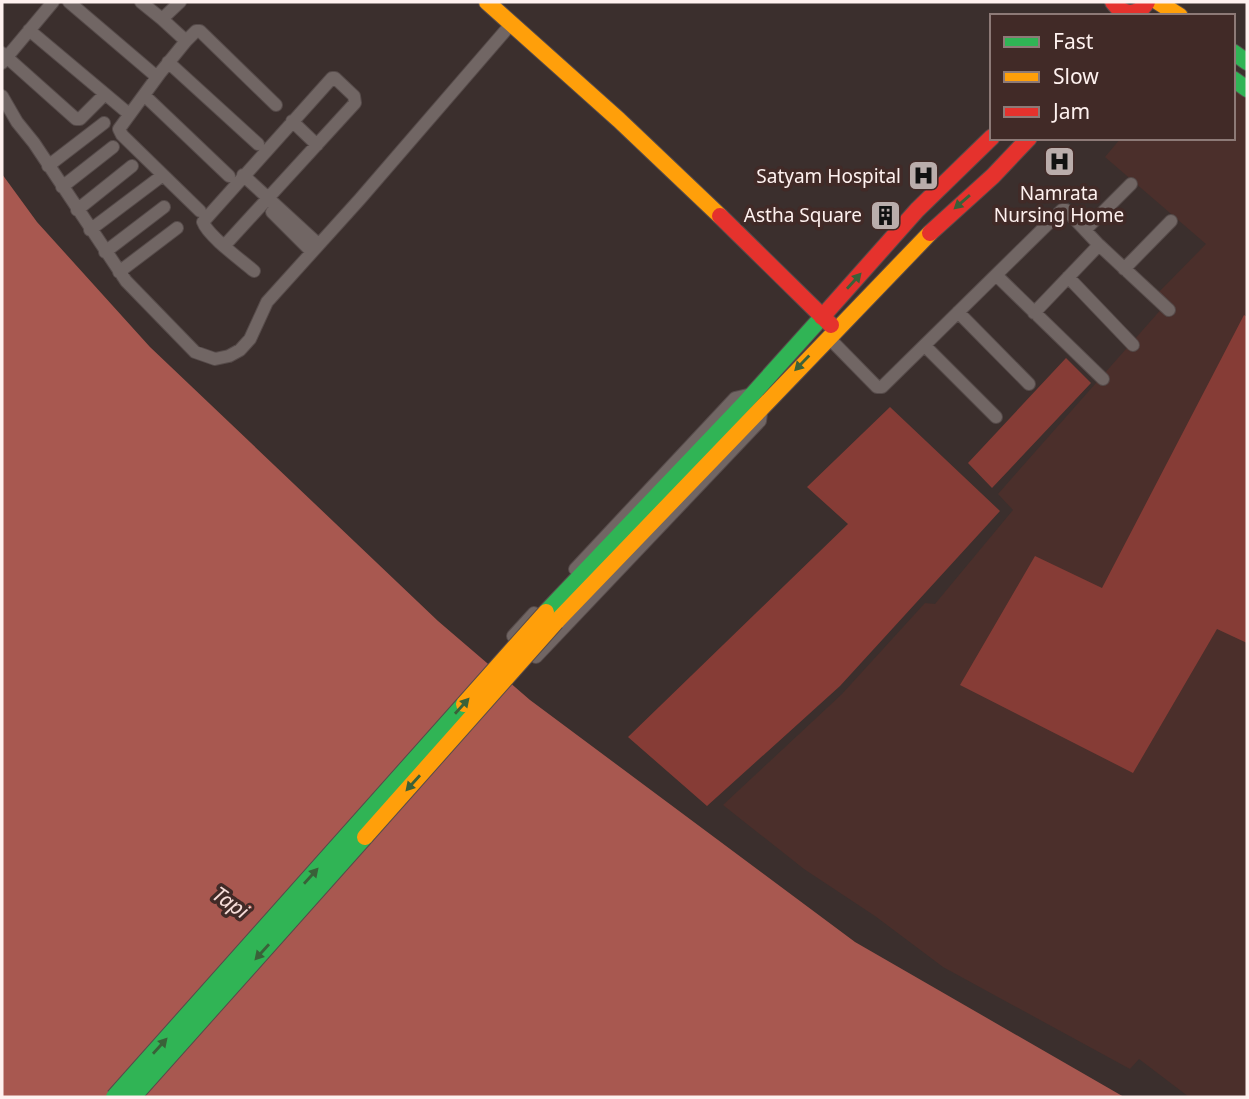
<svg xmlns="http://www.w3.org/2000/svg" width="1249" height="1099" font-family="'Noto Sans',sans-serif">
<style>
.built{fill:#4b2f2b}
.forest{fill:#863c36}
.water{fill:#a85850}
.lines{fill:none;stroke-linecap:round;stroke-linejoin:round}
.street-casing{stroke:#564b4a;stroke-width:14}
.fast-casing{stroke:#564b4a;stroke-width:18}
.slow-casing{stroke:#564b4a;stroke-width:18}
.jam-casing{stroke:#564b4a;stroke-width:18}
.street{stroke:#716664;stroke-width:12}
.fast{stroke:#30b455;stroke-width:16}
.slow{stroke:#ff9f0a;stroke-width:16}
.jam{stroke:#e5322d;stroke-width:16}
.fast-bridge-casing{stroke:#564b4a;stroke-width:18;stroke-linecap:butt}
.slow-bridge-casing{stroke:#564b4a;stroke-width:18;stroke-linecap:butt}
.fast-bridge{stroke:#30b455;stroke-width:16}
.slow-bridge{stroke:#ff9f0a;stroke-width:16}
.oneway{fill:#3a6139}
.labels{text-anchor:middle;dominant-baseline:central;stroke-width:7;stroke-linejoin:round;paint-order:stroke}
.poi-label{font-size:19px;fill:#fef1ef;stroke:#412a27;text-anchor:end}
.water-label{font-size:21px;font-style:italic;fill:#f6dcd8;stroke:#412a27}
</style>
<rect width="100%" height="100%" fill="#3b2f2d"/>
<path class="built" d="M 1233,84 L 1247,95 L 1247,1097 L 1189,1097 L 1139,1059 L 1130,1069 L 943,967 L 875,916 L 804,869 L 723,805 L 842,694 L 925,603 L 935,604 L 1013,510 L 998,494 L 1164,306 L 1156,295 L 1206,244 L 1105,157 L 1121,138 L 1233,138 Z"/>
<path class="forest" d="M 1244,315 L 1247,317 L 1247,643 L 1217,629 L 1133,773 L 960,685 L 1035,556 L 1102,588 Z
M 1066,358 L 1091,383 L 992,488 L 968,463 Z
M 890,407 L 1000,511 L 840,686 L 707,806 L 628,737 L 848,524 L 807,487 Z"/>
<path class="water" d="M 2,174 L 37,222 L 150,347 L 438,621 L 530,700 L 855,942 L 1124,1097 L 2,1097 Z"/>
<g class="lines">
<defs>
<path id="street" d="M 69,2 L 157,77
M 141,2 L 162,19 L 180,2
M 162,19 L 186,41 L 160,73 L 119,129 L 122,135 L 200,211
M 29,30 L 129,114
M 186,41 L 196,31 L 200,31 L 276,105
M 2,53 L 76,119 L 80,119 L 105,94
M 168,62 L 258,144
M 2,63 L 53,2
M 144,95 L 229,176
M 2,96 L 17,122 L 34,143 L 126,281 L 195,352 L 215,359 L 229,356 L 240,350 L 250,339 L 267,302 L 360,199 L 512,23
M 292,121 L 317,145
M 48,166 L 104,123
M 243,175 L 318,244
M 62,187 L 113,147
M 77,210 L 132,166
M 272,212 L 311,251
M 90,230 L 163,175
M 1085,230 L 1131,184
M 225,245 L 355,103 L 354,96 L 335,78 L 332,78 L 203,222 C 208,236 241,260 254,271
M 105,252 L 164,207
M 1124,269 L 1171,221
M 119,272 L 177,228
M 996,275 L 1103,379
M 1068,277 L 1133,345
M 958,312 L 1029,384
M 1034,313 L 1099,245
M 828,337 L 877,387 L 882,387 L 1062,210 L 1066,210 L 1099,245 L 1169,310
M 925,346 L 996,417
M 575,569 L 735,398 L 752,394
M 534,613 L 513,636 L 536,657 L 760,421 L 762,406"/>
<path id="fast" d="M 1233,52 L 1247,62
M 1233,79 L 1247,89
M 546,612 L 743,405 L 822,317"/>
<path id="slow" d="M 487,2 L 619,120 L 720,216
M 1158,2 L 1180,16
M 556,622 L 930,233"/>
<path id="jam" d="M 1113,2 C 1123,16 1137,17 1147,2
M 720,216 L 831,325
M 930,233 L 993,176 L 1029,138
M 822,317 L 917,210 L 992,137"/>
</defs>
<use href="#street" class="street-casing"/>
<use href="#fast" class="fast-casing"/>
<use href="#slow" class="slow-casing"/>
<use href="#jam" class="jam-casing"/>
<use href="#street" class="street"/>
<use href="#fast" class="fast"/>
<use href="#slow" class="slow"/>
<use href="#jam" class="jam"/>
<defs>
<path id="fast-bridge" d="M 114,1097 L 464,704
M 133,1097 L 365,837"/>
<path id="slow-bridge" d="M 464,704 L 546,612
M 365,837 L 556,622"/>
</defs>
<use href="#fast-bridge" class="fast-bridge-casing"/>
<use href="#slow-bridge" class="slow-bridge-casing"/>
<use href="#fast-bridge" class="fast-bridge"/>
<use href="#slow-bridge" class="slow-bridge"/>
</g>
<defs><path id="oneway-solid" d="M-6-.8H1V-3.2L6.5 0L1 3.2V.8H-6Z" transform="scale(1.75)"/></defs>
<g class="oneway">
<use href="#oneway-solid" transform="translate(962 202) rotate(139)"/>
<use href="#oneway-solid" transform="translate(854 281) rotate(-48)"/>
<use href="#oneway-solid" transform="translate(802 363) rotate(134)"/>
<use href="#oneway-solid" transform="translate(462 706) rotate(-48)"/>
<use href="#oneway-solid" transform="translate(413 783) rotate(132)"/>
<use href="#oneway-solid" transform="translate(311 876) rotate(-48)"/>
<use href="#oneway-solid" transform="translate(262 952) rotate(132)"/>
<use href="#oneway-solid" transform="translate(160 1046) rotate(-48)"/>
</g>
<defs>
<symbol id="hospital-square" viewBox="-11 -11 22 22"><rect x="-9" y="-9" width="18" height="18" rx="4" fill="#baadab" stroke="#412a27"/><path d="M-5-5h3v3.5h4V-5h3V5h-3V1.5h-4V5h-3Z" fill="#111"/></symbol>
<symbol id="building-square" viewBox="-11 -11 22 22"><rect x="-9" y="-9" width="18" height="18" rx="4" fill="#baadab" stroke="#412a27"/><path d="M-4-6H4V6H1V3H-1V6H-4ZM-2.5-4.3h1.7v1.8h-1.7ZM.8-4.3h1.7v1.8H.8ZM-2.5-1h1.7V.8h-1.7ZM.8-1h1.7V.8H.8Z" fill="#111"/></symbol>
</defs>
<g fill-rule="evenodd">
<use href="#hospital-square" x="1042" y="144" width="35" height="35"/>
<use href="#hospital-square" x="906" y="158" width="35" height="35"/>
<use href="#building-square" x="868" y="198" width="35" height="35"/>
</g>
<g class="labels">
<g class="poi-label">
<text x="901" y="176">Satyam Hospital</text>
<text x="1059" y="193" text-anchor="middle">Namrata<tspan x="1059" dy="22">Nursing Home</tspan></text>
<text x="862" y="215">Astha Square</text>
</g>
<g class="water-label">
<text transform="translate(231 902) rotate(35)">Tapi</text>
</g>
</g>
<rect width="1249" height="1099" fill="none" stroke="#fef1ef" stroke-width="7"/>
<rect x="990" y="14" width="245" height="126" fill="#412a27" stroke="#8d7a77" stroke-width="2"/>
<rect x="1004" y="37" width="35" height="10" fill="#30b455" stroke="#8d7a77" stroke-width="2"/>
<text x="1053" y="49" font-size="21" fill="#fef1ef">Fast</text>
<rect x="1004" y="72" width="35" height="10" fill="#ff9f0a" stroke="#8d7a77" stroke-width="2"/>
<text x="1053" y="84" font-size="21" fill="#fef1ef">Slow</text>
<rect x="1004" y="107" width="35" height="10" fill="#e5322d" stroke="#8d7a77" stroke-width="2"/>
<text x="1053" y="119" font-size="21" fill="#fef1ef">Jam</text>
</svg>
